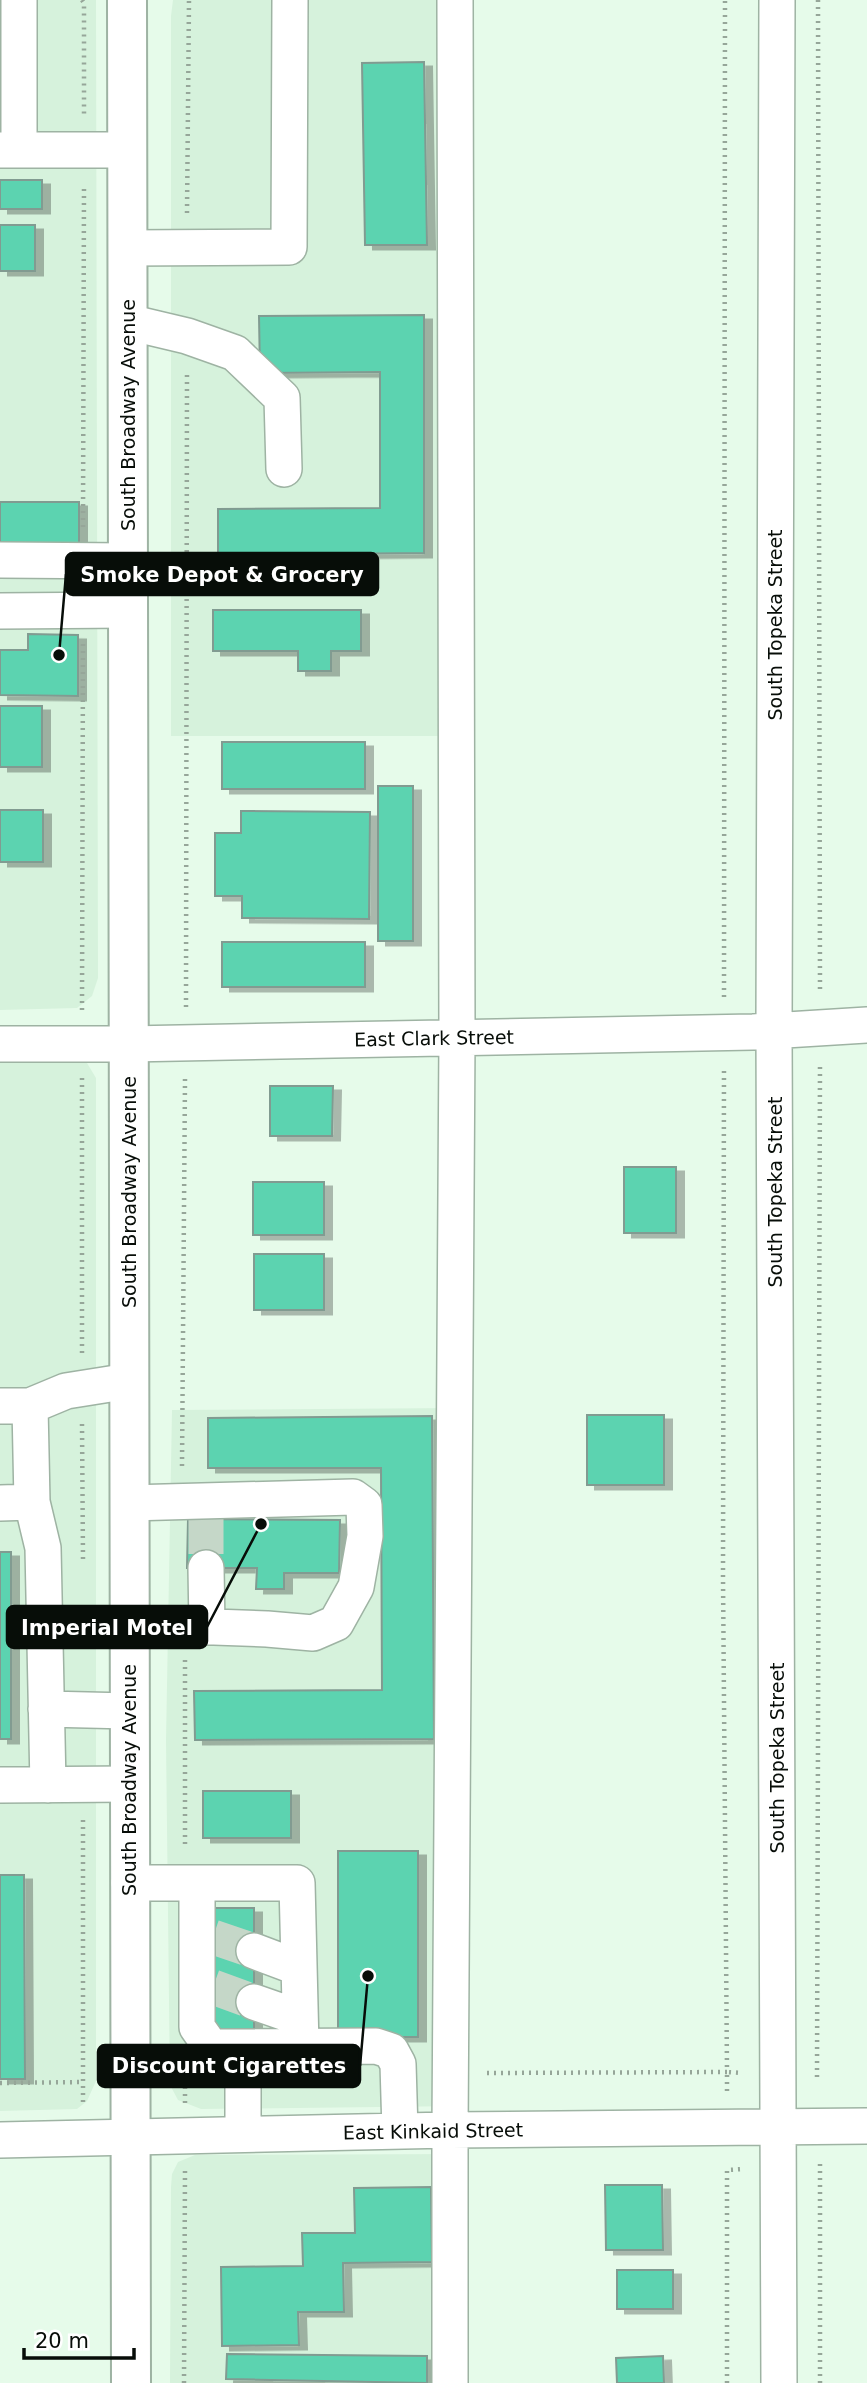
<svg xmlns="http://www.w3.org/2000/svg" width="867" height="2383" font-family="'DejaVu Sans',sans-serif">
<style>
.built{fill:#d6f2dc}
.building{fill:#5cd3b0;stroke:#819b91;stroke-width:2;filter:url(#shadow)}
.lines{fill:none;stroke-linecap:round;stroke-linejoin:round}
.minor-tunnel{stroke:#c5d7c8;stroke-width:35;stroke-dasharray:35 18;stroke-linecap:butt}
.minor-casing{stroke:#9eb3a3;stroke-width:38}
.major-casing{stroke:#9eb3a3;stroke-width:42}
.path{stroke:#96a699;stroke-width:4.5;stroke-dasharray:2 5;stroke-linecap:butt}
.minor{stroke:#fff;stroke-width:35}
.major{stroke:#fff;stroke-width:38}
.labels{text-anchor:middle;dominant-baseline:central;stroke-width:5;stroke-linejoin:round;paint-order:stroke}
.street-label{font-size:19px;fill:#070d08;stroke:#fff}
.leader{fill:none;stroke:#070d08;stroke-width:2.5}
.callout-dot{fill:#070d08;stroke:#fff;stroke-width:2.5}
.callout{fill:#070d08;stroke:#070d08;stroke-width:2.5}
.callout-label{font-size:21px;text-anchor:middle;font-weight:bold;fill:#fff}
</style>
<defs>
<filter id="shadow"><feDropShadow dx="8" dy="4.5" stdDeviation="0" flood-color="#0004"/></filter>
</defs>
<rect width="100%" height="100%" fill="#e6fbea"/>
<path class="built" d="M 0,0 L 96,0 L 98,978 L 92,996 L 77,1008 L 0,1010 Z
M 173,0 L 451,0 L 454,736 L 171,736 L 171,16 Z
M 73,1057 L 87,1063 L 96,1078 L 96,2081 L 87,2101 L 77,2109 L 0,2111 L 0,1058 Z
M 456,1408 L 464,2106 L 201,2109 L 178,2100 L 170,2085 L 166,1741 L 172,1410 Z
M 464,2154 L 463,2383 L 170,2383 L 171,2187 L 172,2174 L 178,2162 L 195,2155 Z"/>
<path class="building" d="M 424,62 L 427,245 L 365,245 L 362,63 Z
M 0,180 L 42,180 L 42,209 L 0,209 Z
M 0,225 L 35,225 L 35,271 L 0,271 Z
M 424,315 L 424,553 L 218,555 L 218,509 L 380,508 L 380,372 L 260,373 L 259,316 Z
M 0,502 L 79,502 L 79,551 L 0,551 Z
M 213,610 L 361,610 L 361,651 L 331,651 L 331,671 L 298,671 L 298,651 L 213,651 Z
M 28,634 L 78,635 L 78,696 L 0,695 L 0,650 L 28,650 Z
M 0,706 L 42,706 L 42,767 L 0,767 Z
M 222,742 L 365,742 L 365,789 L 222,789 Z
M 378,786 L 413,786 L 413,941 L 378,941 Z
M 0,810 L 43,810 L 43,862 L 0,862 Z
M 241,811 L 370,812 L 369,919 L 242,918 L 242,896 L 215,896 L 215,833 L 241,833 Z
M 222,942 L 365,942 L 365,987 L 222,987 Z
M 270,1086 L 333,1086 L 332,1136 L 270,1136 Z
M 624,1167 L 676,1167 L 676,1233 L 624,1233 Z
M 253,1182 L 324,1182 L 324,1235 L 253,1235 Z
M 254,1254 L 324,1254 L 324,1310 L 254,1310 Z
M 587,1415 L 664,1415 L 664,1485 L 587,1485 Z
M 432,1416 L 434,1739 L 195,1740 L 194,1691 L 382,1690 L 381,1468 L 208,1468 L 208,1418 Z
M 188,1519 L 340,1520 L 339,1573 L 284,1573 L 284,1589 L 256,1589 L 257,1568 L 187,1568 Z
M 0,1552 L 11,1552 L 11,1739 L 0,1739 Z
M 203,1791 L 291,1791 L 291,1838 L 203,1838 Z
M 338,1851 L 418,1851 L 418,2037 L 338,2037 Z
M 0,1875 L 24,1875 L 25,2079 L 0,2079 Z
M 213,1908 L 254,1908 L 254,2039 L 213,2039 Z
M 605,2185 L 662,2185 L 663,2250 L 606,2250 Z
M 431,2187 L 432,2262 L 343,2263 L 344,2312 L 298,2312 L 299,2345 L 222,2346 L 221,2267 L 303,2266 L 302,2233 L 355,2233 L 354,2188 Z
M 617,2270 L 673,2270 L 673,2309 L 617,2309 Z
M 227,2354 L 427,2356 L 427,2383 L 226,2379 Z
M 663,2356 L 664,2383 L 617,2383 L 616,2358 Z"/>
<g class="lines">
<path class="minor-tunnel" d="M 206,1519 L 206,1568
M 213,1937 L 254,1951
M 213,1987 L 254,2002"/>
<defs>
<path id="minor" d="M 777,0 L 774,1030 L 779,2383
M 0,150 L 128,150
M 19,150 L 19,0
M 128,248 L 289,247 L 290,0
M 128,322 L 187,336 L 235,353 L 282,398 L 284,469
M 0,560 L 128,561
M 0,611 L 128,610
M 0,1044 L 129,1044 L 753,1032 L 867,1025
M 0,1406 L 30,1406 L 32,1502 L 43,1548 L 48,1785
M 30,1406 L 66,1391 L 129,1381
M 0,1503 L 32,1502
M 129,1503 L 353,1497 L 364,1505 L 365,1536 L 356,1587 L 336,1623 L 313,1633 L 267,1629 L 129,1624
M 206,1568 L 207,1627
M 46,1709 L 129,1711
M 0,1785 L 129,1784
M 129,1883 L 297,1883 L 301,2046
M 197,1883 L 197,2027 L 211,2047 L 376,2046 L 391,2051 L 398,2064 L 400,2131
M 254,1951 L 299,1968
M 254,2002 L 300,2018
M 243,2047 L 243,2134
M 0,2140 L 450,2130 L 867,2126
M 450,2383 L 450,2130 L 457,1038 L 455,0"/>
<path id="major" d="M 127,0 L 131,2383"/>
</defs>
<use href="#minor" class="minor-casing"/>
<use href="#major" class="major-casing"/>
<path class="path" d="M 82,0 L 84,3 L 84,114
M 818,0 L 820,994
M 187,213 L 189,0
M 83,527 L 84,185
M 724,997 L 725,0
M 186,1007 L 187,372
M 82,1010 L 83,644
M 82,1078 L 82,1353
M 82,1424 L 83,1559
M 182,1466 L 185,1079
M 185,1660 L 185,1847
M 83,1820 L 83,2102
M 185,2073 L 185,2103
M 487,2073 L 727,2072 L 723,1577 L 724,1068
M 817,2077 L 820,1062
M 0,2083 L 83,2082
M 727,2091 L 727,2072 L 742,2073
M 184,2383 L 185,2171
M 727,2383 L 727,2170 L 744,2169
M 820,2383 L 820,2160"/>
<use href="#minor" class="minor"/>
<use href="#major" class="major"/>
</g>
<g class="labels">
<g class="street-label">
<text transform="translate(128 415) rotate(-90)">South Broadway Avenue</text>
<text transform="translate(775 625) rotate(-90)">South Topeka Street</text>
<text transform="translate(434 1038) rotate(-1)">East Clark Street</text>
<text transform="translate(129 1192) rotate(-90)">South Broadway Avenue</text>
<text transform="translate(775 1192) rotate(-90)">South Topeka Street</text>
<text transform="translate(777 1758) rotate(-90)">South Topeka Street</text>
<text transform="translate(129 1780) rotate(-90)">South Broadway Avenue</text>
<text transform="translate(433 2131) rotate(-1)">East Kinkaid Street</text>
</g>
</g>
<path class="leader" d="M59 655L66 574M261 1524L207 1627M368 1976L360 2066"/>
<g class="callout-dot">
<circle cx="59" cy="655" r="7"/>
<circle cx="261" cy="1524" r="7"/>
<circle cx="368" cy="1976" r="7"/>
</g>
<g class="callout">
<rect x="66" y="553" width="312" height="42" rx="7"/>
<rect x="7" y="1606" width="200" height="42" rx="7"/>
<rect x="98" y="2045" width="262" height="42" rx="7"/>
</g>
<g class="callout-label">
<text x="222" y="582">Smoke Depot &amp; Grocery</text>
<text x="107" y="1635">Imperial Motel</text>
<text x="229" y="2073">Discount Cigarettes</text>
</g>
<path d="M24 2348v10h110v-10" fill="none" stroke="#070d08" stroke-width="3.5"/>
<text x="35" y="2348" font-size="21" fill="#070d08" stroke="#ffffff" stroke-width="5" paint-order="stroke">20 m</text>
</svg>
